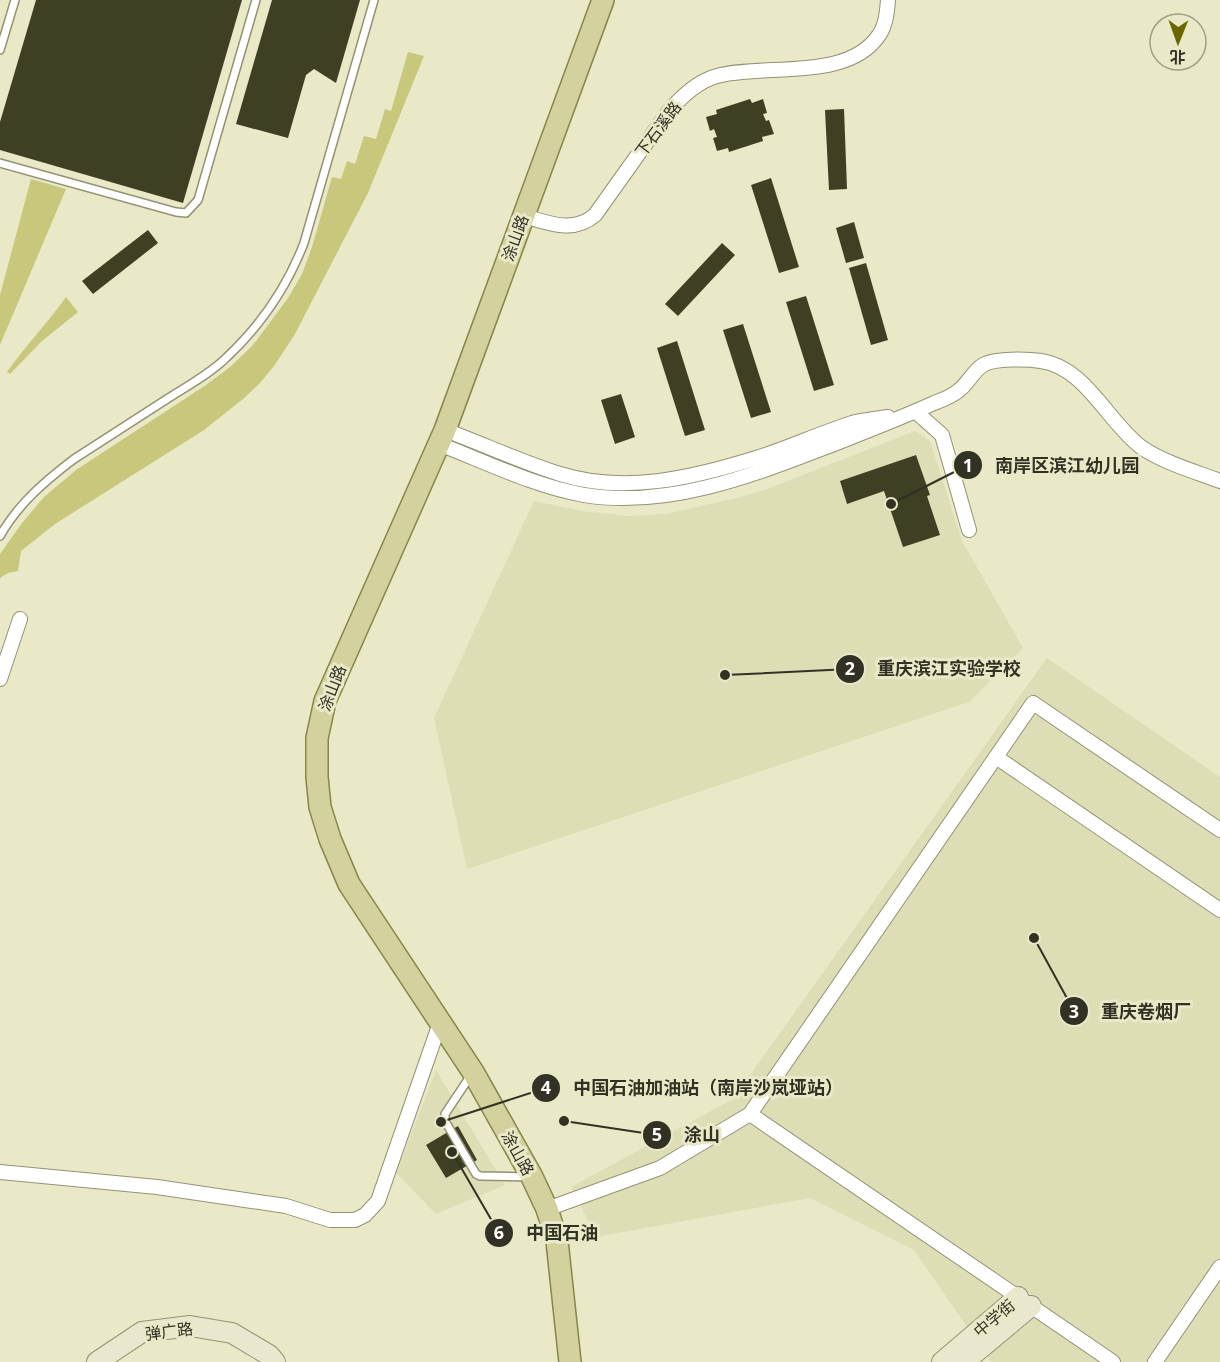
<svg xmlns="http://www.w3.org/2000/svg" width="1220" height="1362" font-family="'Noto Sans','Noto Sans SC',sans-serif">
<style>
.built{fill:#dedeb6}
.green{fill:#c9c77b}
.building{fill:#3f3f23}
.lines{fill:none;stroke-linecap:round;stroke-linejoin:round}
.lane-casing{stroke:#939374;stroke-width:10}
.street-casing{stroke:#939374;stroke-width:16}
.secondary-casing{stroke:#939374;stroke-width:22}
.primary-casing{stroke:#878648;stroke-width:24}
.lane{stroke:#fff;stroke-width:7}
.street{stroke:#fff;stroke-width:14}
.secondary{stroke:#e9e8ce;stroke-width:20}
.primary{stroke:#d3d19d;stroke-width:21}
.labels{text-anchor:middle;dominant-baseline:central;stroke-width:6;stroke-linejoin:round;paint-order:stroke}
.street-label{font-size:16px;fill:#313124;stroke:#e9e9c8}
.leader{fill:none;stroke:#313124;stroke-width:2}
.callout-dot{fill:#313124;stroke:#e9e9c8;stroke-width:2}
.mark-label{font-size:18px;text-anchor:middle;font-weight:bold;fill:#fff}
.callout-label{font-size:18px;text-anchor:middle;font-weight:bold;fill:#313124;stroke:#e9e9c8;stroke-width:6;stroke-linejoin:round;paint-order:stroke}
</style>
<rect width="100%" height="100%" fill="#e9e9c8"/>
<path class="built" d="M 915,431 L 930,441 L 962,541 L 1023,648 L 969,702 L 467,869 L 434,718 L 534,501 L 582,511 L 627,516 L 666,514 L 737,498 L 767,489 Z
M 1047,658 L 1220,777 L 1220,1362 L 991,1362 L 914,1250 L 810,1198 L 596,1237 L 571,1187 L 733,1099 Z
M 436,1070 L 505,1185 L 436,1214 L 396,1173 Z"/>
<path class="green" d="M 408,52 L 424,56 L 368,193 L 295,334 L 274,366 L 260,383 L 243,399 L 204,430 L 55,524 L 21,551 L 18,571 L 8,573 L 0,578 L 0,554 L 22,523 L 44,497 L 76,470 L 206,385 L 230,367 L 253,345 L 288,298 L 302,274 L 312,247 L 332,177 L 341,179 L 347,161 L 355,164 L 364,136 L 376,139 L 385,109 L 391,111 Z
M 31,179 L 66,189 L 0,345 L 0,295 Z
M 66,297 L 78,312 L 42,341 L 10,374 L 7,372 C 25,346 48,323 66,297 Z"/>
<path class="building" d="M 36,0 L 242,0 L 183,203 L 0,150 L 0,122 Z
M 272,0 L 360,0 L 336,83 L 314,69 L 306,75 L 288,138 L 236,124 Z
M 750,99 L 752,103 L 763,99 L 767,113 L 763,114 L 766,121 L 769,120 L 774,134 L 762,137 L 763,141 L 729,152 L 728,148 L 717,151 L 713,138 L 717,137 L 714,129 L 710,131 L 706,117 L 717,114 L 716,110 Z
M 844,109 L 847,189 L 829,190 L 825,110 Z
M 771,178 L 799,267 L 779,273 L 751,185 Z
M 854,222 L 864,258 L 846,263 L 836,228 Z
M 148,230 L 158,243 L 93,294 L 82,281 Z
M 722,243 L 735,255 L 678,316 L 665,304 Z
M 866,263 L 888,340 L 871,345 L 849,268 Z
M 806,296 L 834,385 L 814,391 L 786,302 Z
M 743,324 L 771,412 L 751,418 L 723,330 Z
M 677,341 L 705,430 L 685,436 L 657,348 Z
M 621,394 L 635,437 L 615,444 L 601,400 Z
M 916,455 L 930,495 L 927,496 L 940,535 L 903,547 L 884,491 L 847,504 L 840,481 Z
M 458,1126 L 477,1160 L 446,1178 L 426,1145 Z"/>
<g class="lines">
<defs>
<path id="lane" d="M 0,50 L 15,0
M 0,163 L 176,212 L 186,213 L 198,200 L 256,0
M 0,536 C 18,504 45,481 74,459 C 105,439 136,419 167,399 C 187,386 210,374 227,357 C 261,325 287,287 304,243 L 374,0
M 471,1075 L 445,1114 L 445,1121 L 476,1174 L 480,1176 L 529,1177"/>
<path id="street" d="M 524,216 C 549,223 573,234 595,215 L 669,111 C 682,96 698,81 717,76 C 764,63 848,82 879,35 C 886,25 887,12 888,0
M 916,412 L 942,435 L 969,530
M 445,430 C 483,444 521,462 560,474 C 623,494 692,478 753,459 C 786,449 818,434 852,423 C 863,420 876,419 888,417
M 439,444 C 486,462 534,486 584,495 C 669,509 756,474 834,444 C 867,431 901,418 934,403 C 942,400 951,397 958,391 C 968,384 973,371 983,365 C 994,358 1028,359 1041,361 C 1085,367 1107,421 1141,447 C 1162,462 1196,472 1220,481
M 0,679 L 20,619
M 996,757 L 1220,910
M 0,1172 L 157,1187 L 286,1206 L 330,1220 L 355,1220 L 365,1215 L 378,1201 L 440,1023
M 547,1209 L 660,1168 L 750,1114
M 1113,1362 L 750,1114 L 1033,703 L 1220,830
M 1155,1362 L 1220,1267"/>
<path id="secondary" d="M 97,1362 L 142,1332 L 190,1326 L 232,1333 L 269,1355 L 275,1362
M 942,1362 L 1018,1297
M 964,1362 L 1031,1306"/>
<path id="primary" d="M 570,1362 L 557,1241 L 547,1209 L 532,1177 L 473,1072 L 349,884 L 330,839 L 320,807 L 317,777 L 317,738 L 325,701 L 445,430 L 603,0"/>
</defs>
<use href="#lane" class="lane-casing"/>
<use href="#street" class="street-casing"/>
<use href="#secondary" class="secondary-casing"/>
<use href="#primary" class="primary-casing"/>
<use href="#lane" class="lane"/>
<use href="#street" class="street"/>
<use href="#secondary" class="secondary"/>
<use href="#primary" class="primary"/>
</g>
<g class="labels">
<g class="street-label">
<text transform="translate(658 129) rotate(-53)">下石溪路</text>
<text transform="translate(515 238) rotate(-70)">涂山路</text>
<text transform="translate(332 688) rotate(-69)">涂山路</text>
<text transform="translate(518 1153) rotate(61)">涂山路</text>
<text transform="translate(994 1318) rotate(-40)">中学街</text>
<text transform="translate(169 1331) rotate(-7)">弹广路</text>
</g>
</g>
<path class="leader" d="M891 504L968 465M725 675L850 669M1034 938L1074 1011M441 1122L546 1088M564 1121L657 1135M452 1152L499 1233"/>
<g class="callout-dot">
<circle cx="891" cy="504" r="6"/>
<circle cx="725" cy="675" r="6"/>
<circle cx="1034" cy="938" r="6"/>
<circle cx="441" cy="1122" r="6"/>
<circle cx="564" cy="1121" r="6"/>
<circle cx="452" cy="1152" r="6"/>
<circle cx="968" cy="465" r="15"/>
<circle cx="850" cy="669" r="15"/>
<circle cx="1074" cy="1011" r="15"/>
<circle cx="546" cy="1088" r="15"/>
<circle cx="657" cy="1135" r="15"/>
<circle cx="499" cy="1233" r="15"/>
</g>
<g class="mark-label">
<text x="968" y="472">1</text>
<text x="850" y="675">2</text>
<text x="1074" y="1018">3</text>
<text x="546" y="1094">4</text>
<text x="657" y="1141">5</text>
<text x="499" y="1239">6</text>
</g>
<g class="callout-label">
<text x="1067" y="472">南岸区滨江幼儿园</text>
<text x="949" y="675">重庆滨江实验学校</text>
<text x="1146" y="1018">重庆卷烟厂</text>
<text x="708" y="1094">中国石油加油站（南岸沙岚垭站）</text>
<text x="702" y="1141">涂山</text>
<text x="562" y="1239">中国石油</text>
</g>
<g transform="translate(1178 42) rotate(181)"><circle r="28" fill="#e9e9c8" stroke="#9f9f86" stroke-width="1.5"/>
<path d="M0-4.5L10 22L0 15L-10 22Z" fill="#696600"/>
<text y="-9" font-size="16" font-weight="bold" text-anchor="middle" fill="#313124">北</text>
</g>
</svg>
